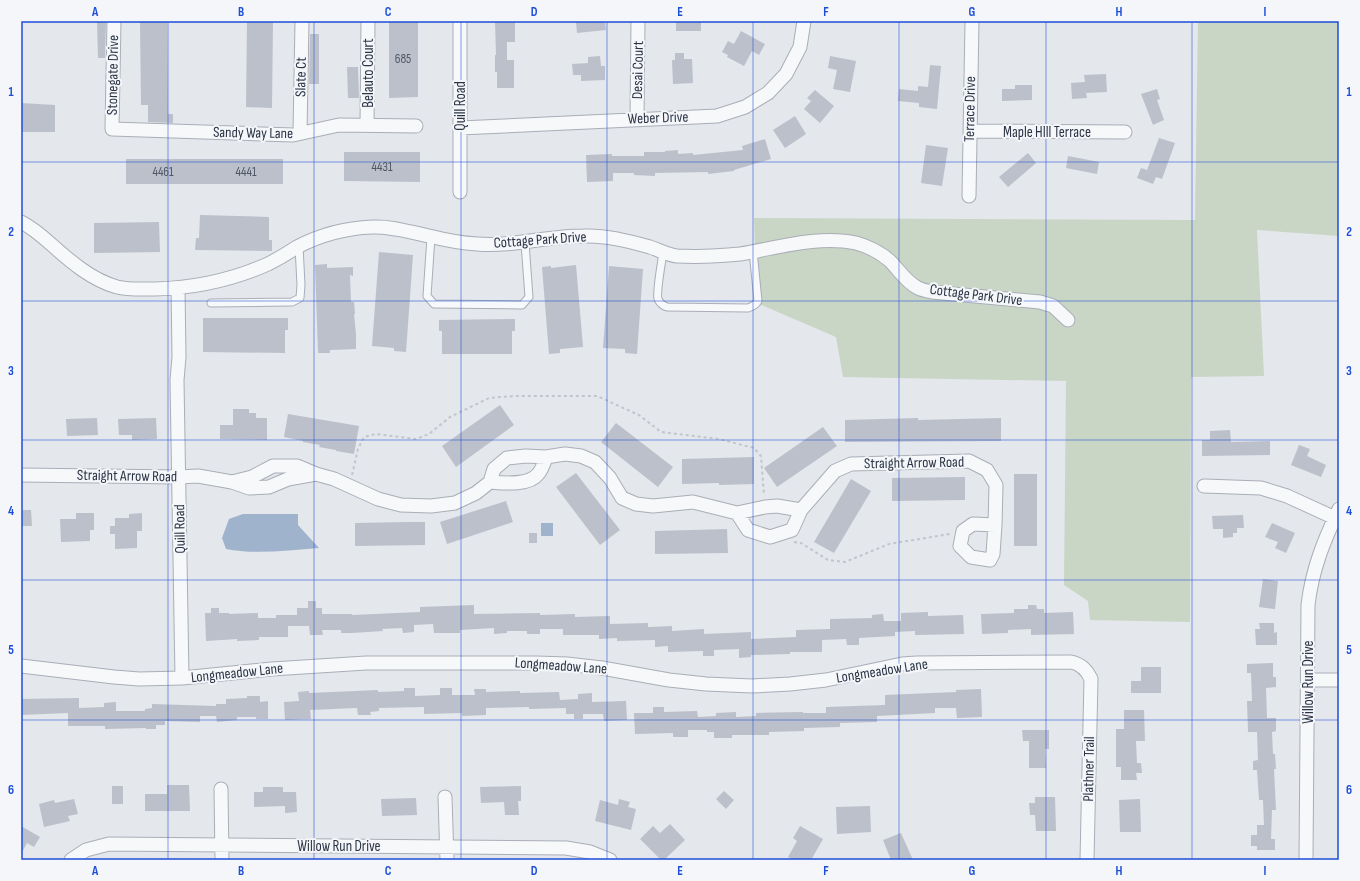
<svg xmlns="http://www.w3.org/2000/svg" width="1360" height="881" font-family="'Sofia Sans Condensed',sans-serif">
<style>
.green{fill:#c9d6c5}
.water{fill:#9fb4cc}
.building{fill:#bbc0ca}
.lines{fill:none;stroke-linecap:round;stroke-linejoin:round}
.lane-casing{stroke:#a9aeb7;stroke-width:9}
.street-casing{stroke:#a9aeb7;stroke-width:15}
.path{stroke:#c2c5cb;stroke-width:2;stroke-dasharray:3 3;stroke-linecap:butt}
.lane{stroke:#f7f8fa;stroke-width:7}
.street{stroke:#f7f8fa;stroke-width:13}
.grid{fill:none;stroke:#1d4ed8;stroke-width:1;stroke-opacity:0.55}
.labels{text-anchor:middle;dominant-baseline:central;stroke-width:4;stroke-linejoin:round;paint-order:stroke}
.number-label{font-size:13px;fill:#4f5766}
.street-label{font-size:15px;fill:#2b3445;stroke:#f4f6f9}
.neatline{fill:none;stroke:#1d4ed8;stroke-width:1.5}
.grid-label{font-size:13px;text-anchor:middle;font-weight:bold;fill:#1d4ed8}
</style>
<rect width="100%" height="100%" fill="#e4e7ec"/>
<path class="green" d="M 1198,21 L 1339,21 L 1339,236 L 1257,230 L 1264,376 L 1191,377 L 1190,622 L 1090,620 L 1088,601 L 1064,585 L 1066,381 L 843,377 L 836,337 L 757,303 L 754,218 L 1195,220 Z"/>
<path class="water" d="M 243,514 L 298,514 L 298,525 L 319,548 C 288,550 256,555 226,549 L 222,538 L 229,519 Z
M 541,523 L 553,523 L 553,536 L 541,536 Z"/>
<path class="building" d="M 97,21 L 106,21 L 105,58 L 98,58 Z
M 140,21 L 167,21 L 168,114 L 173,114 L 173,123 L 148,122 L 148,105 L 141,105 Z
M 247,21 L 273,21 L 272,108 L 246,107 Z
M 389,21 L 418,21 L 418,97 L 389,98 Z
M 495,21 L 515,21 L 515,42 L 507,42 L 507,60 L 514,60 L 514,88 L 497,88 L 497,72 L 495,72 L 495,55 L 496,55 Z
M 576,21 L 605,21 L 606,30 L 577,33 Z
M 676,21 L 701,21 L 701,31 L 676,31 Z
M 741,31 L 765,44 L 759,55 L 752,51 L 744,66 L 727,57 L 728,55 L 722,52 L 728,41 L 734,44 Z
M 310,34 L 319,34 L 319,84 L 309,84 Z
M 675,53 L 684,53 L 684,59 L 692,59 L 693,83 L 673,84 L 672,60 L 675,60 Z
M 600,56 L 601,66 L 605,66 L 605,80 L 581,81 L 581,75 L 573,75 L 572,64 L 588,63 L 588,57 Z
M 830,56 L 856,61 L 850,92 L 833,89 L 837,70 L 828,68 Z
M 930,65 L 941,66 L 937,109 L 919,107 L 919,103 L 898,101 L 899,89 L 918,91 L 918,86 L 928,87 Z
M 347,67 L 358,67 L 359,98 L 348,98 Z
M 1106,74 L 1107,92 L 1086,93 L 1087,98 L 1072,99 L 1071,83 L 1085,82 L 1084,75 Z
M 1015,85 L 1032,85 L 1032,100 L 1002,101 L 1002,89 L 1015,89 Z
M 1157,89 L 1160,99 L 1157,100 L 1164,120 L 1153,125 L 1141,94 Z
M 815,90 L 834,106 L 820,123 L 804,109 L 811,101 L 807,98 Z
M 21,103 L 55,105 L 55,132 L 21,132 Z
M 795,116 L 806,134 L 785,148 L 773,130 Z
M 1159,138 L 1175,143 L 1162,179 L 1156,177 L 1153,184 L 1137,178 L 1141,168 L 1147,170 Z
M 765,139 L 771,159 L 734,170 L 734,171 L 708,174 L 708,172 L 655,173 L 655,176 L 634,175 L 634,173 L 613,173 L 613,181 L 587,182 L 586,155 L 612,154 L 612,156 L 644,156 L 644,152 L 665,152 L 665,151 L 678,150 L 678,154 L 693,153 L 693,155 L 743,150 L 742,146 Z
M 926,145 L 948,148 L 942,186 L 921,183 Z
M 344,152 L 420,152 L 420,182 L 344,181 Z
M 1028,153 L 1036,163 L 1008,187 L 999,177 Z
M 1068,156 L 1099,162 L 1097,174 L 1066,168 Z
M 126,159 L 283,159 L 283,184 L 126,184 Z
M 200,215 L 269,217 L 269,240 L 272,240 L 272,251 L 195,250 L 196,238 L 199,238 Z
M 159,222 L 160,252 L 94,253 L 94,223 Z
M 379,252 L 413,255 L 406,352 L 394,351 L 394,348 L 372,346 Z
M 327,264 L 327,268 L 353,267 L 353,276 L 350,275 L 351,302 L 354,302 L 355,314 L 354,314 L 356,334 L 356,349 L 330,350 L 330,353 L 318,353 L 315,265 Z
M 576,265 L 583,347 L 560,349 L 560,353 L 549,354 L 542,267 L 551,266 L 551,268 Z
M 609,266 L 643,269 L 637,354 L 625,353 L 625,349 L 603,348 Z
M 203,318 L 288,318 L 288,330 L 285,330 L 285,353 L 203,352 Z
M 515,319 L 515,331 L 512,331 L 512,354 L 442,354 L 442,331 L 439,331 L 439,320 Z
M 500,405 L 514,425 L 456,467 L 442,446 Z
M 233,409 L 249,409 L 249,413 L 256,413 L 256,418 L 267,418 L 267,440 L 220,439 L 220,425 L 233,425 Z
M 288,414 L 359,426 L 354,454 L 336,451 L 336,450 L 319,447 L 320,445 L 303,442 L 303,441 L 284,437 Z
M 97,418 L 98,435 L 67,436 L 66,419 Z
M 156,418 L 157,439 L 132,440 L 132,435 L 119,435 L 118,419 Z
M 918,418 L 918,420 L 1001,418 L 1001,441 L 845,442 L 845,420 Z
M 616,423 L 673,467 L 658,487 L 601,442 Z
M 823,427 L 837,446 L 777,487 L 764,468 Z
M 1230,430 L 1231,442 L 1270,441 L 1270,455 L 1202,456 L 1202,440 L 1210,440 L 1210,431 Z
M 1299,445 L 1310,449 L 1307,456 L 1326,465 L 1321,477 L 1291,465 Z
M 754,457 L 754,484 L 719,485 L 719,483 L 682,484 L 682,459 Z
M 576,473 L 620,530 L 600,545 L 556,487 Z
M 1014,474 L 1037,474 L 1037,546 L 1014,546 Z
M 965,477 L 965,500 L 892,501 L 892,478 Z
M 851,479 L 871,491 L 834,553 L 814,542 Z
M 506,501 L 513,522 L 447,544 L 440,522 Z
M 21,510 L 31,510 L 32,526 L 21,526 Z
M 76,513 L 94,513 L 94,530 L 90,530 L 90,541 L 61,542 L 60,519 L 76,519 Z
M 142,513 L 142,531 L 137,531 L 137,548 L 115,549 L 115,534 L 110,534 L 110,526 L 115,526 L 115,518 L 129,518 L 129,514 Z
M 1243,515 L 1244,528 L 1237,528 L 1237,533 L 1233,533 L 1233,537 L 1223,538 L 1223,529 L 1213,529 L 1212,516 Z
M 406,522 L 425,522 L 425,545 L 355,546 L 355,523 Z
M 1272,523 L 1295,533 L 1286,553 L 1275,548 L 1278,542 L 1265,537 Z
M 727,529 L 728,553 L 655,554 L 655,531 Z
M 529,533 L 537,533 L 537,543 L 529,543 Z
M 1263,579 L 1278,581 L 1275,609 L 1259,607 Z
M 308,601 L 316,601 L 316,608 L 322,608 L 322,614 L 352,614 L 352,615 L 420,612 L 420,607 L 474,605 L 474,614 L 540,613 L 540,615 L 575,614 L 575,617 L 610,616 L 610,624 L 648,623 L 648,627 L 672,626 L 672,631 L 704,629 L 704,634 L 751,632 L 751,639 L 796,637 L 796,630 L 830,629 L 830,619 L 872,618 L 872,615 L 883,614 L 884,621 L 901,621 L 901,613 L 928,612 L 928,616 L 963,615 L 964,634 L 915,635 L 915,631 L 895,632 L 895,636 L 859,638 L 859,645 L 847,645 L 846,639 L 822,640 L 822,652 L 790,652 L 790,654 L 751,655 L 751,657 L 739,658 L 739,649 L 714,650 L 714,656 L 703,656 L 703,651 L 668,652 L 668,646 L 655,647 L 655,640 L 617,641 L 617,638 L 599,639 L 599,635 L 563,635 L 563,629 L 540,629 L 540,634 L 527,634 L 527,631 L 507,631 L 507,633 L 494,634 L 494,628 L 460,630 L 460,633 L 434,633 L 433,624 L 414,625 L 414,632 L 403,633 L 402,628 L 382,629 L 383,631 L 352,633 L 341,633 L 341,630 L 322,630 L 323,635 L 310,635 L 309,626 L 288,626 L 288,637 L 259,637 L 259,640 L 237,641 L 237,639 L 206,641 L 205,613 L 211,613 L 211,608 L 219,608 L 219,613 L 229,613 L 229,614 L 258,613 L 258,618 L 276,618 L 276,615 L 297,615 L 297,608 L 308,608 Z
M 1028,605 L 1036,605 L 1037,609 L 1044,609 L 1044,613 L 1073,612 L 1074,634 L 1031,635 L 1031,629 L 1008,630 L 1008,633 L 982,634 L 981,614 L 1014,613 L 1014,609 L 1028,609 Z
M 1259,623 L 1274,623 L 1274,633 L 1277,632 L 1277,645 L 1256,645 L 1255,629 L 1260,629 Z
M 1273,663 L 1273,677 L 1276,677 L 1276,687 L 1266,688 L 1267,718 L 1276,718 L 1276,731 L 1272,732 L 1273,754 L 1275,754 L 1276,769 L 1274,769 L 1276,810 L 1272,810 L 1271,839 L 1275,839 L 1275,850 L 1257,850 L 1257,846 L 1251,846 L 1251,835 L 1257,835 L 1257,825 L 1264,825 L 1263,800 L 1259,800 L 1257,770 L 1253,770 L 1253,761 L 1258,760 L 1257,732 L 1248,732 L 1247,701 L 1252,701 L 1251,673 L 1247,673 L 1247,664 Z
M 1141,667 L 1161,667 L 1161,693 L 1131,693 L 1131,681 L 1141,681 Z
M 404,688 L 415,688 L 415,696 L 440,695 L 440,688 L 452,688 L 452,695 L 475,695 L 474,689 L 486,689 L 486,692 L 520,691 L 520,693 L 559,692 L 560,700 L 578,699 L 578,694 L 592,693 L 592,702 L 626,701 L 627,720 L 604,721 L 603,714 L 583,714 L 583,719 L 574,719 L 574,714 L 566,714 L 566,708 L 529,709 L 529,707 L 486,708 L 486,715 L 462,716 L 462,713 L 424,714 L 424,707 L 379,708 L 379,711 L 370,712 L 371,715 L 358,715 L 357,708 L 310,710 L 311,719 L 285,720 L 284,702 L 299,701 L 298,692 L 309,691 L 309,693 L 378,690 L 378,692 L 404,691 Z
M 981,689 L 982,717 L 957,718 L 956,708 L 935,708 L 935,713 L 877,716 L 877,722 L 840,723 L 840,727 L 804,728 L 804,731 L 769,732 L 769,735 L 732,735 L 732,738 L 714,738 L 714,732 L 707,732 L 707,730 L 688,730 L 688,737 L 673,737 L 673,733 L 635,734 L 634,713 L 653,713 L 653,707 L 664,707 L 664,712 L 697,711 L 698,717 L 716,716 L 716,713 L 736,712 L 736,717 L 756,716 L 756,713 L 803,712 L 803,713 L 826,713 L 826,707 L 885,705 L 885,695 L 956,692 L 956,690 Z
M 247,696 L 260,696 L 260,702 L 268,701 L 268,719 L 256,719 L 256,717 L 237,717 L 237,720 L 217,722 L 216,716 L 200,716 L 200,722 L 165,721 L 165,725 L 156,725 L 156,729 L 146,729 L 146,728 L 105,729 L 105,726 L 68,726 L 68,713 L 21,715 L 21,699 L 79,698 L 79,708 L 104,707 L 104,703 L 116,702 L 116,711 L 145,711 L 145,709 L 152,708 L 152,704 L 216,706 L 216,704 L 226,704 L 226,699 L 247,698 Z
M 1124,710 L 1144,710 L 1145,741 L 1136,741 L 1137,763 L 1141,763 L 1142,773 L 1136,773 L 1137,780 L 1121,780 L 1121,767 L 1116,767 L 1116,729 L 1124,729 Z
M 1022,730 L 1049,730 L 1049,749 L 1045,749 L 1046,768 L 1029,768 L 1029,741 L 1023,741 Z
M 167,785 L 189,785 L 190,811 L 145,811 L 145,794 L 167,794 Z
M 112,786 L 123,786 L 123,804 L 112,804 Z
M 521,786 L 521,801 L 518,801 L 519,815 L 505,815 L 504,802 L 481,803 L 480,787 Z
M 263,787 L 283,787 L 283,792 L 296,792 L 297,812 L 285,813 L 285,806 L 254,807 L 254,792 L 263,792 Z
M 724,791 L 734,800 L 726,809 L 716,799 Z
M 1035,797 L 1055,797 L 1056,831 L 1036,831 L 1035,815 L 1030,815 L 1029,803 L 1035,803 Z
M 416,798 L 417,815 L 382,816 L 381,799 Z
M 74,799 L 78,814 L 68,816 L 70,821 L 44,827 L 39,804 L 54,800 L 55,803 Z
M 619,799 L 630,802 L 628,807 L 636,809 L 631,830 L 595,821 L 600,800 L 618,805 Z
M 1140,799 L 1141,832 L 1120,832 L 1119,800 Z
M 870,806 L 871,832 L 837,834 L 836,807 Z
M 670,824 L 685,840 L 664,860 L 661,860 L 640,839 L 653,826 L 660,833 Z
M 21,826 L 40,837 L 34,847 L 27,843 L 21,854 Z
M 800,826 L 823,839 L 811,860 L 794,860 L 788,857 L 797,841 L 793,838 Z
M 901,833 L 913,860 L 891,860 L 883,840 Z"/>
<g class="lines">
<defs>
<path id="lane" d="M 431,237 L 427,296 L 434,304 L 522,305 L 529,297 L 525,243
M 663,252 C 662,261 656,292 658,299 C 660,304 664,306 667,307 L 748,308 C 753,306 756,305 758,301 L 753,251
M 211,303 L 292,302 L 300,298 L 301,285 L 299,246"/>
<path id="street" d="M 114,21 L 112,129 L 293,135 L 339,125 L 416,126
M 460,21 L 460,192
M 637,119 L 638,21
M 367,125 L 368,21
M 460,128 L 717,116 L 745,107 L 768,93 L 786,74 L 800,47 L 804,21
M 970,131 L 1125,132
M 300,133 L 302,21
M 969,196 L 972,21
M 21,222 C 33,228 42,236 52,245 C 71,262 92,280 117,287 C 129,290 143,289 155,289 C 195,288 232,280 268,264 C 278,259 288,253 297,247 C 320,235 346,228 372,227 C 392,226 409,232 429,236 C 445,240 460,243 477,244 C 512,247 547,236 583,236 C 605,235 628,241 650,247 C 659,250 668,255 677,256 C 697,257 720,256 740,254 C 777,248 818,235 856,243 C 867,246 881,253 890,261 C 899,270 906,282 918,288 C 922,290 927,291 932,292 L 1040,302 L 1053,306 L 1068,320
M 178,288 L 179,357 L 177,380 L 182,678
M 21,475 L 179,477 L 198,476 L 232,482 L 249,488 L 269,487 L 288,479 L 316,474
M 232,482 L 252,477 L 273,466 L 297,466 L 316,474 L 334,479 L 378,499 L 401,505 L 431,506 L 455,503 L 476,493 L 490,482 L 494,469 L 507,458 L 526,456 L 546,457 L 565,454 L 581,456 L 595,462 L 610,478 L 622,498 L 636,504 L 653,506 L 693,502 L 737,513 L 765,507 L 777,506 L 801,510
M 490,482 C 503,483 529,486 538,474 C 542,470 544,463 546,457
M 1204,486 L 1261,488 L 1287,496 L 1335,518
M 737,513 L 748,530 L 770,537 L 792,530 L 801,510 L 835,471 L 851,464 L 969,461 L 987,470 L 996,485 L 995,525 L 973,524 L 963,531 L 960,546 L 971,557 L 990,560 L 993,554 L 995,525
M 21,666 L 114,677 L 139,679 L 182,678 L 272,669 L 366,663 L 536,663 L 567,664 L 602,668 L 669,680 L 706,684 L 752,686 L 790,684 L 826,680 L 902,664 L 917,663 L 1071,662 C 1081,664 1087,670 1091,679 L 1087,860
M 1308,680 L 1339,680
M 221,789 L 222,860
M 445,797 L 447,860
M 71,860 L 86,850 L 109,844 L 566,848 L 590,852 L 610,860
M 1306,860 L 1308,605 C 1312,570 1324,540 1339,509"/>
</defs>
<use href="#lane" class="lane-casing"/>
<use href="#street" class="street-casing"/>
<path class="path" d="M 352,475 L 358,449 L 364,437 L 376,434 L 416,439 L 429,434 L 450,417 L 489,398 L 515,396 L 597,396 L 639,415 L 661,432 L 719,439 L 754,448 L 761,456 L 764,495
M 794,542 L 801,543 L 828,560 L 845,562 L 889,544 L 950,534"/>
<use href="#lane" class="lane"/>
<use href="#street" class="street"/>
</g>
<path class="grid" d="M 168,21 L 168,860M 314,21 L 314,860M 461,21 L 461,860M 607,21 L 607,860M 753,21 L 753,860M 899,21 L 899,860M 1046,21 L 1046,860M 1192,21 L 1192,860M 21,162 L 1339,162M 21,301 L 1339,301M 21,440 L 1339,440M 21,580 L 1339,580M 21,720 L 1339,720"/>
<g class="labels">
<g class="number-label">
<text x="403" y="59">685</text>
<text x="382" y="167">4431</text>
<text x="163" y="172">4461</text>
<text x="246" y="172">4441</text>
</g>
<g class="street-label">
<text transform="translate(638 70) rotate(-89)">Desai Court</text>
<text transform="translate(368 73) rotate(-90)">Belauto Court</text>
<text transform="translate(113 75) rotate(-89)">Stonegate Drive</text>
<text transform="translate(301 77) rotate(-89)">Slate Ct</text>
<text transform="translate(460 106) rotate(-90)">Quill Road</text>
<text transform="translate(970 109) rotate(-89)">Terrace Drive</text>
<text transform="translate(658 118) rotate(-2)">Weber Drive</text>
<text x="1047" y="132">Maple HIll Terrace</text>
<text transform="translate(253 133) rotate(1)">Sandy Way Lane</text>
<text transform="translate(540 240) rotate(-4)">Cottage Park Drive</text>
<text transform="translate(976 295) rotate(7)">Cottage Park Drive</text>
<text transform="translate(914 463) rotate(-1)">Straight Arrow Road</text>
<text transform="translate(127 476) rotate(1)">Straight Arrow Road</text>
<text transform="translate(180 529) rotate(-91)">Quill Road</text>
<text transform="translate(561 666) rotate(4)">Longmeadow Lane</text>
<text transform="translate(882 671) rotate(-9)">Longmeadow Lane</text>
<text transform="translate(237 673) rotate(-6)">Longmeadow Lane</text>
<text transform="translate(1308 682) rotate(-90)">Willow Run Drive</text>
<text transform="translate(1089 769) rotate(-89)">Plathner Trail</text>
<text x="339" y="846">Willow Run Drive</text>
</g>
</g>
<rect width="1360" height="881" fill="none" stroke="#f4f6f9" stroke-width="44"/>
<rect x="22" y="22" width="1316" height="837" class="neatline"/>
<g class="grid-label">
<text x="95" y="16">A</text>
<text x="241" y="16">B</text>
<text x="388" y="16">C</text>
<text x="534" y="16">D</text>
<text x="680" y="16">E</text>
<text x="826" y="16">F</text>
<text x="972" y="16">G</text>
<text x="1119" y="16">H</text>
<text x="1265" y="16">I</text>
<text x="11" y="96">1</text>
<text x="1349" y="96">1</text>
<text x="11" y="236">2</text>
<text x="1349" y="236">2</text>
<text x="11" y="375">3</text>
<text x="1349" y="375">3</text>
<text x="11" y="515">4</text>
<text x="1349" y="515">4</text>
<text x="11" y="654">5</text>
<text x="1349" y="654">5</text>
<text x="11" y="794">6</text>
<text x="1349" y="794">6</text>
<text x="95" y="875">A</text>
<text x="241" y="875">B</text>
<text x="388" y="875">C</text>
<text x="534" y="875">D</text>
<text x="680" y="875">E</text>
<text x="826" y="875">F</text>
<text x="972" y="875">G</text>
<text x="1119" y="875">H</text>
<text x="1265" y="875">I</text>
</g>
</svg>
